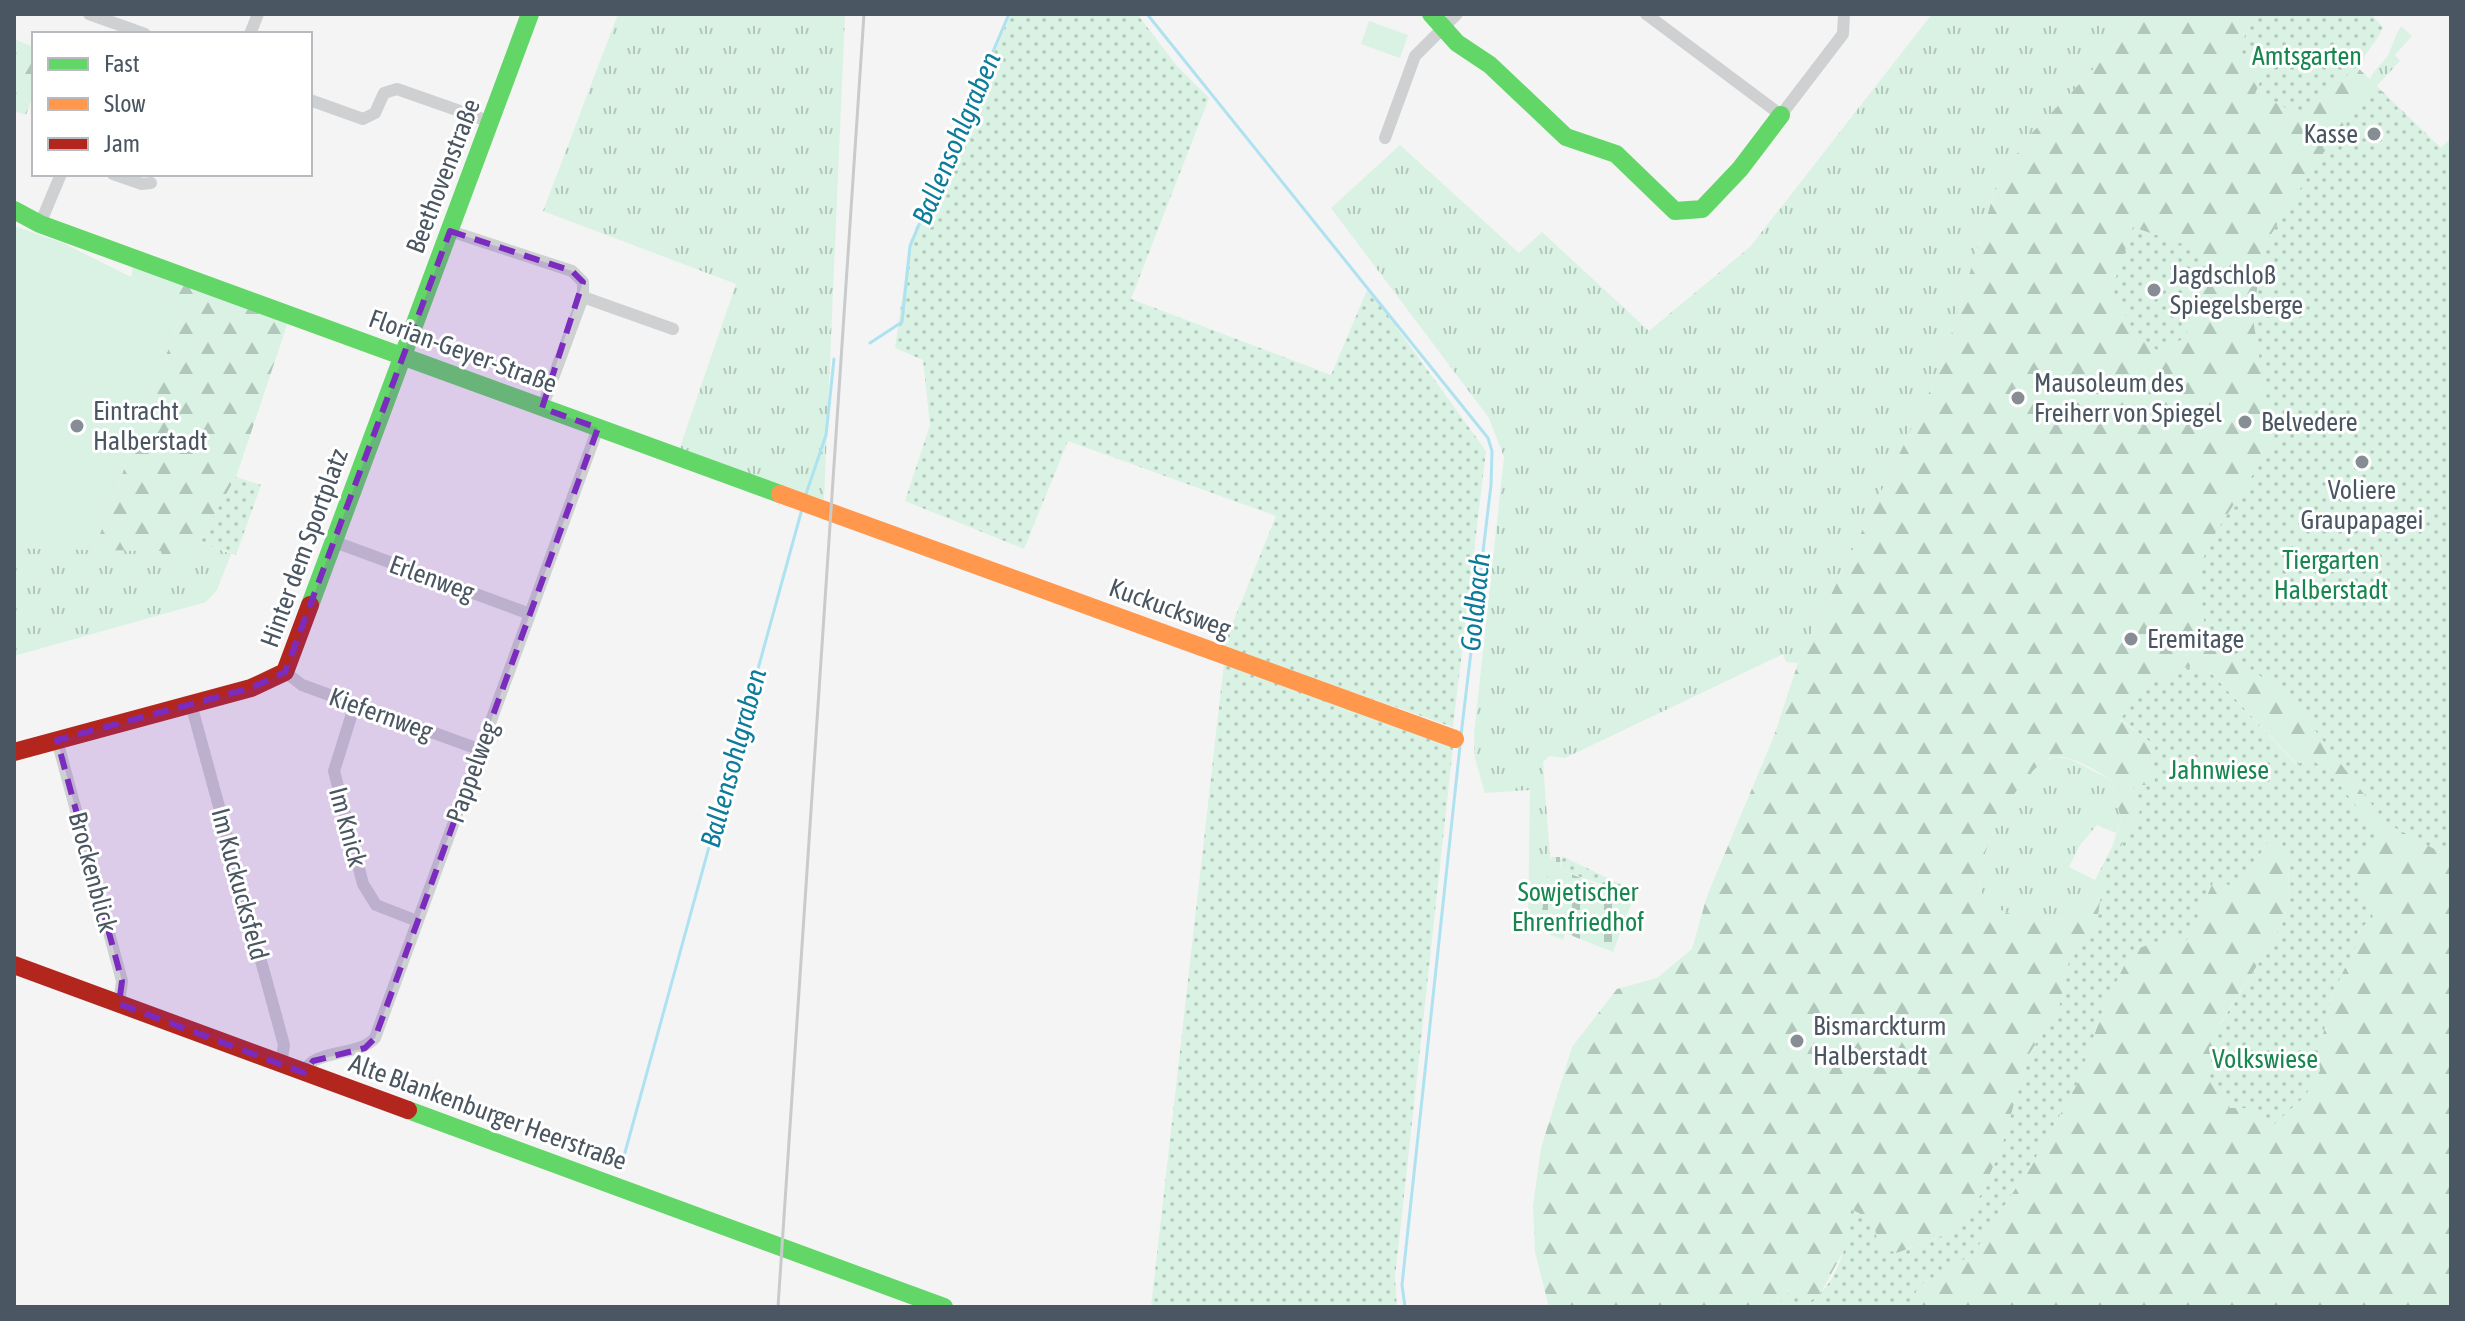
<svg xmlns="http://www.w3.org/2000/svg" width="2465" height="1321" font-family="'Asap Condensed',sans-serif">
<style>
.grass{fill:url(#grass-tufts)}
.forest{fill:url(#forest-firs)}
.cemetery{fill:url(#cemetery-stones)}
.park{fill:url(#park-dots)}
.pitch{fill:#d9f2e3}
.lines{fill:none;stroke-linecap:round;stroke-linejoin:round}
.stream{stroke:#aee2f0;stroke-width:3}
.street{stroke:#ced0d2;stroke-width:12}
.fast{stroke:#63d668;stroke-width:18}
.slow{stroke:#ff974d;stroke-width:18}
.jam{stroke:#b3261e;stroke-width:18}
.rail{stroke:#c9cacc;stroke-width:3}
.marked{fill:#7b2cbf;fill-opacity:0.2;stroke:#7b2cbf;stroke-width:6;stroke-dasharray:16 10;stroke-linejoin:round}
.poi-dot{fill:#868d94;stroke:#fff;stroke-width:3}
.labels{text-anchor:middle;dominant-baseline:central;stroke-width:6;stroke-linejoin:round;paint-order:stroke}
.park-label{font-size:26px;fill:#17864f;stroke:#fff}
.poi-label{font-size:26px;fill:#4a5661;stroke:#fff;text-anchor:start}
.street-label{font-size:26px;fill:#4a5661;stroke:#fff}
.water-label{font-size:28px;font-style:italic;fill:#0c7c9b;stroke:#fff}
</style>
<defs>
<pattern id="grass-tufts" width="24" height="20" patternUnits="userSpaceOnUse" patternTransform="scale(2)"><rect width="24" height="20" fill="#d9f2e3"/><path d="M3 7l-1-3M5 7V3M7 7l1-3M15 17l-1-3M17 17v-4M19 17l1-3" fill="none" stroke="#b2c7bb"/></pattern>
<pattern id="forest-firs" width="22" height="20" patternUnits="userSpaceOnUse" patternTransform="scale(2)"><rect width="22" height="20" fill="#d9f2e3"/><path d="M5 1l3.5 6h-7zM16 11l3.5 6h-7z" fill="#b2c7bb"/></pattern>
<pattern id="cemetery-stones" width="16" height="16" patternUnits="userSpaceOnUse" patternTransform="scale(2)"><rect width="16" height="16" fill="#d9f2e3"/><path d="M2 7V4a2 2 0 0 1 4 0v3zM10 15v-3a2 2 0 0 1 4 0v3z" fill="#b2c7bb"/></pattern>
<pattern id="park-dots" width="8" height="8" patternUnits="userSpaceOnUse" patternTransform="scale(2)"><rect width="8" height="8" fill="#d9f2e3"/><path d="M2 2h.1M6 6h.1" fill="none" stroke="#b2c7bb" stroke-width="1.8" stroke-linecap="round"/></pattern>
</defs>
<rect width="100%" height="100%" fill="#f4f4f4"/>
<path class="grass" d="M 618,14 L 845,14 L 824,500 L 679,450 L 736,284 L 543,211 Z
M 1932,14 L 2147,14 L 2025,140 L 1994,193 L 1941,368 L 1798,663 L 1786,662 L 1783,654 L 1565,758 L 1549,756 L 1543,762 L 1551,871 L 1540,923 L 1613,952 L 1565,933 L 1563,940 L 1528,925 L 1530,790 L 1485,793 L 1475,759 L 1474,734 L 1504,457 L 1489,418 L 1331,208 L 1400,145 L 1519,253 L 1542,232 L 1649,331 L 1750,247 Z
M 2401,26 L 2412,36 L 2395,55 L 2400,61 L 2370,93 C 2365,75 2379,69 2388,55 C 2393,45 2395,35 2401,26 Z
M 199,542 L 231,554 L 217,590 L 206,602 L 14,656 L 14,548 L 161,551 L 166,576 Z
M 2055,757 L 2070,759 L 2111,780 L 2121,819 L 2116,833 L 2097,825 L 2080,845 L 2069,867 L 2095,880 C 2090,889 2084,906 2076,912 C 2053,928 1991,918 1981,891 C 1972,864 2013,786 2033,768 C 2040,763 2047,760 2055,757 Z"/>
<path class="forest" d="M 2147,14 L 2254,14 L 2238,52 L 2267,65 L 2303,115 L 2356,66 L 2441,148 L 2451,138 L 2451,1307 L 1911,1307 L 1918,1286 L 1973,1254 L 2041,1149 L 2077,1084 L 2103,1010 L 2131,950 L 2175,935 L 2187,940 L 2215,877 L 2238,890 L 2272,835 L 2289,855 L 2288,907 L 2276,936 L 2219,1025 L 2317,1055 L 2333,993 L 2363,922 L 2352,868 L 2344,792 L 2329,772 L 2297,764 L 2211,673 L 2192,666 L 2174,671 L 2120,720 L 2156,746 L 2159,769 L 2153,785 L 2133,795 L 2141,809 L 2121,846 L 2112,847 L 2121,819 L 2111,780 C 2097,771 2072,755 2055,757 C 2022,762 1971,861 1981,891 C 1991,918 2054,928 2076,912 C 2084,906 2090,889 2095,880 L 2104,882 L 2096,928 L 2070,957 L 2059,1008 L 2028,1056 L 2002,1146 L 1982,1193 L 1957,1230 L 1897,1253 L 1848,1243 L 1819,1296 L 1807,1303 L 1777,1307 L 1549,1307 L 1535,1252 L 1533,1206 L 1541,1148 L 1572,1047 L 1617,989 L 1657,978 L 1692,949 L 1707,896 L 1774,736 L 1798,663 L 1941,368 L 1994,193 L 2025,140 Z
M 14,39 L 34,47 L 34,92 L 26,115 L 14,111 Z
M 133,266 L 288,322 L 236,477 L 199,542 L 166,577 L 161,551 L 94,550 L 185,304 L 131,277 Z"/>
<path class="cemetery" d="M 1551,857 L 1560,857 L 1561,870 L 1633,899 L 1613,952 L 1540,923 Z"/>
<path class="park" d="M 1011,14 L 1137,14 L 1177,66 L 1209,98 L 1131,299 L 1331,375 L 1368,288 L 1486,451 L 1453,727 L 1223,647 L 1276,516 L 1068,441 L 1024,549 L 905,501 L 930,425 L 923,360 L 895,348 L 910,241 Z
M 2254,14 L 2371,14 L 2383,27 C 2377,42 2368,48 2362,62 L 2303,115 L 2255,94 L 2267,65 L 2238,52 Z
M 2376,87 L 2441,148 L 2451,138 L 2451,858 L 2386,823 L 2305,717 L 2273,685 L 2206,637 L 2199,576 L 2207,546 L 2270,448 L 2269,416 L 2252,313 L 2268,239 L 2335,135 Z
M 2133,227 L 2194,248 L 2208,267 L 2185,337 L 2161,353 L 2135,334 L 2112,289 Z
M 236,477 L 261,485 L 236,555 L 199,542 Z
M 1224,663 L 1453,747 L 1395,1278 L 1397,1307 L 1151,1307 Z
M 2192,666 L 2211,673 L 2296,764 L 2312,760 L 2329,772 L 2378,833 L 2352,869 L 2373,917 L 2358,931 L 2356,945 L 2333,993 L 2318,1055 L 2320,1071 L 2305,1096 L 2269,1129 L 2247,1108 L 2229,1108 L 2208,1074 L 2219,1026 L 2276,936 L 2288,907 L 2289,855 L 2272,835 L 2238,890 L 2215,878 L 2187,940 L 2175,935 L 2131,951 L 2103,1010 L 2077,1084 L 2041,1149 L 1973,1254 L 1918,1286 L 1911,1307 L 1777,1307 L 1787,1293 L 1807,1303 C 1838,1287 1849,1241 1851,1209 L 1874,1221 L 1878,1248 L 1898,1253 L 1957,1230 L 1982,1193 L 2002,1146 L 2028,1056 L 2059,1008 L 2070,957 L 2096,928 L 2103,883 L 2095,880 L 2112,847 L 2121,846 L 2141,809 L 2133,795 L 2134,785 L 2153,785 L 2158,770 L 2146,763 L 2156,746 L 2120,719 L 2154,679 L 2165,679 L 2174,671 Z
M 1562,856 L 1634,891 L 1636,897 L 1561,870 Z"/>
<path class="pitch" d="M 1369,21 L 1408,35 L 1400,58 L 1361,44 Z
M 14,226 L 63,243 L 185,304 L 94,550 L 14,548 Z"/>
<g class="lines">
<path class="stream" d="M 1147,14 L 1488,438 L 1492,451 L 1491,485 L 1461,735
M 870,343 L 902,322 L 910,246 L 1009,14
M 806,494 L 826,435 L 834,359
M 624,1156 L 802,509
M 1405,1307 L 1402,1285 L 1460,746"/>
<path class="street" d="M 89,14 L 145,34
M 1646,14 L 1781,115 L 1843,34 L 1844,14
M 250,34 L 258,14
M 310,100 L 363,119 L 375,113 L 384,93 L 397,89 L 491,122
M 1385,138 L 1415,56 L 1457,14
M 113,174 L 142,184 L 151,183
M 40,224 L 61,174
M 450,231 L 572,271 L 583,282 L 583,297 L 542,408
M 583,297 L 673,329
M 335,542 L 530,614
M 285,672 L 302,685 L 481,750
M 191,704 L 284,1045 L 281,1064
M 355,704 L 334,771 L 363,884 L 376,905 L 417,921
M 57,740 L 122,981 L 119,1004
M 304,1073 C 312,1048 359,1057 375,1038 L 598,428"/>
<path class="fast" d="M 1431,14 L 1457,43 L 1490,65 L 1566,137 L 1616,154 L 1675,211 L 1702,209 L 1740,169 L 1781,115
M 14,210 L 40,224 L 780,494
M 310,605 L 530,14
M 408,1110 L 944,1307"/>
<path class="slow" d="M 780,494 L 1455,739"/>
<path class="jam" d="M 14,752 L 251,688 L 285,672 L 310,605
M 14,965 L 408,1110"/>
<path class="rail" d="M 778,1307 L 864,14"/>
</g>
<path class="marked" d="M 450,231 L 572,271 L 583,282 L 542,408 L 598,428 L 375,1038 L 365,1048 L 313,1061 L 304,1073 L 119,1004 L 122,981 L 57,740 L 251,688 L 285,672 Z"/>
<g class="poi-dot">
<circle cx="2374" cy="134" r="8"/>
<circle cx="2154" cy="290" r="8"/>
<circle cx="2018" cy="398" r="8"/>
<circle cx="2245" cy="422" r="8"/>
<circle cx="77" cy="426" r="8"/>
<circle cx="2362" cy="462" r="8"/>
<circle cx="2131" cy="639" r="8"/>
<circle cx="1797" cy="1041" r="8"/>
</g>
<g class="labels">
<g class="park-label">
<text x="2307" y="56">Amtsgarten</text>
<text x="2331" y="560">Tiergarten<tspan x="2331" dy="30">Halberstadt</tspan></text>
<text x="2219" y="770">Jahnwiese</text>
<text x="1578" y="892">Sowjetischer<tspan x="1578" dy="30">Ehrenfriedhof</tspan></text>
<text x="2265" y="1059">Volkswiese</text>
</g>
<g class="poi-label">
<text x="2358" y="134" text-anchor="end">Kasse</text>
<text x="2170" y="275">Jagdschloß<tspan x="2170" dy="30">Spiegelsberge</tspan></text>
<text x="2034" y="383">Mausoleum des<tspan x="2034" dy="30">Freiherr von Spiegel</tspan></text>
<text x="93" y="411">Eintracht<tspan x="93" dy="30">Halberstadt</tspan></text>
<text x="2261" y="422">Belvedere</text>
<text x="2362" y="490" text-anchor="middle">Voliere<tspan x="2362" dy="30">Graupapagei</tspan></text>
<text x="2147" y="639">Eremitage</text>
<text x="1813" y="1026">Bismarckturm<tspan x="1813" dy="30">Halberstadt</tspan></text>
</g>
<g class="street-label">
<text transform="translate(443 176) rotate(-69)">Beethovenstraße</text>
<text transform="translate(463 351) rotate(20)">Florian-Geyer-Straße</text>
<text transform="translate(304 548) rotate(-70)">Hinter dem Sportplatz</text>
<text transform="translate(432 578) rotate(20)">Erlenweg</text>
<text transform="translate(1170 608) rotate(20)">Kuckucksweg</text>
<text transform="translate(381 714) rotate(20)">Kiefernweg</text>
<text transform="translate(472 772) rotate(-70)">Pappelweg</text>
<text transform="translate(348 827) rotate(75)">Im Knick</text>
<text transform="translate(93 872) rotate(75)">Brockenblick</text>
<text transform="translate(240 884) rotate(75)">Im Kuckucksfeld</text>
<text transform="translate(488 1112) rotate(20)">Alte Blankenburger Heerstraße</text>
</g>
<g class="water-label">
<text transform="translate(956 138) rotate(-67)">Ballensohlgraben</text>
<text transform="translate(1475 602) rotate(-84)">Goldbach</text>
<text transform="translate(733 758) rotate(-75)">Ballensohlgraben</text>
</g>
</g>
<rect width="2465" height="1321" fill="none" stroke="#4a5661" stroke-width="32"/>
<rect x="32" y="32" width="280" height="144" fill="#ffffff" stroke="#b7bbc0" stroke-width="2"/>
<rect x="48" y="58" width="40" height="12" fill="#63d668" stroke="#b7bbc0" stroke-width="2"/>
<text x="104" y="72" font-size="24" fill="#4a5661">Fast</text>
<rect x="48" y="98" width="40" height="12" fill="#ff974d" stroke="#b7bbc0" stroke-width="2"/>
<text x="104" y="112" font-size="24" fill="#4a5661">Slow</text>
<rect x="48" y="138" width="40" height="12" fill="#b3261e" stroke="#b7bbc0" stroke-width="2"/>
<text x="104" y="152" font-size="24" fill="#4a5661">Jam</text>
</svg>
